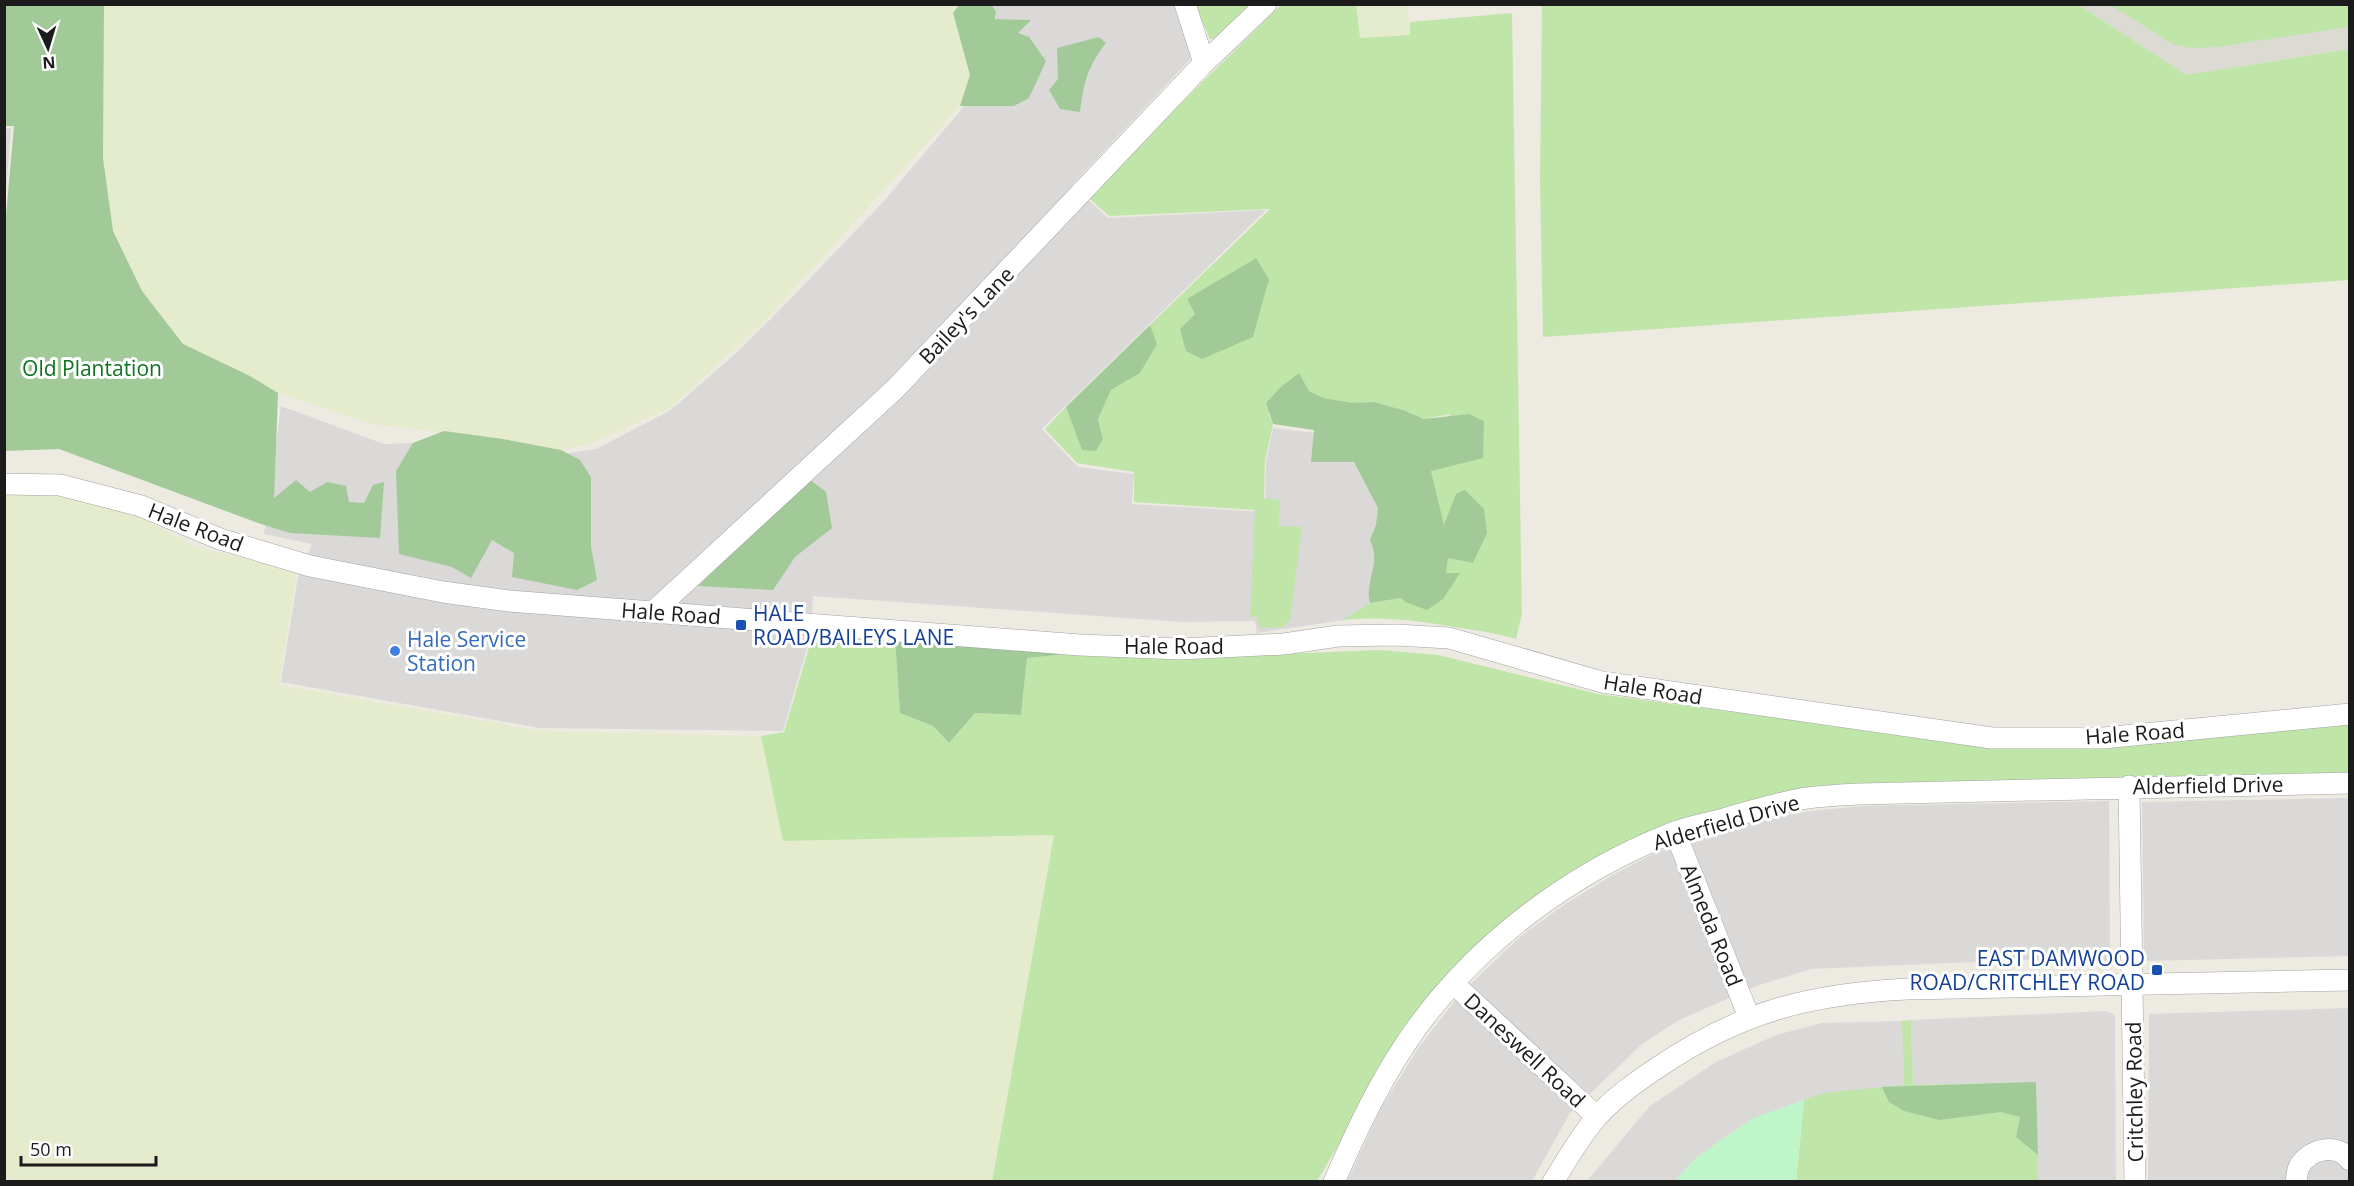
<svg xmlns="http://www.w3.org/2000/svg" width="2354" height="1186" font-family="'Open Sans',sans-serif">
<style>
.residential{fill:#dad9d8}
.airport{fill:#dbdad3}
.farmland{fill:#e5ebcd}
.grass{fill:#c0e5a9;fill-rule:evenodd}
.forest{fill:#a1ca98}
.park{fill:#bff6c9}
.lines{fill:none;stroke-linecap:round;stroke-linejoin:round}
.minor-casing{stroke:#a2a2a2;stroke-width:22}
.minor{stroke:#fff;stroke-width:21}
.transit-dot{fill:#1a4fb4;stroke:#fff;stroke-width:2}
.shop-dot{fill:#3f7fe0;stroke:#fff;stroke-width:2}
.labels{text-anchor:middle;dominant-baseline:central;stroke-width:6;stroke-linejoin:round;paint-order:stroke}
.street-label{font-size:21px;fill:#1b1b1b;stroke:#fff}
.park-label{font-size:21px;fill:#107323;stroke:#fff}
.transit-label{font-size:21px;fill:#164399;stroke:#fff;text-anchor:start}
.shop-label{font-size:21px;fill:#366cbe;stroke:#fff;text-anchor:start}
</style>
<rect width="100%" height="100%" fill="#edeae1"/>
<path class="residential" d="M 992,5 L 1178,5 L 1197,52 L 1072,185 L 1108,218 L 1266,210 L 1042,429 L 1078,467 L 1134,474 L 1132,504 L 1265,512 L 1266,462 L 1273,428 L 1315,433 L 1313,460 L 1388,465 L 1378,615 L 1257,633 L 1255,621 L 1182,622 L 813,596 L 811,634 L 783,731 L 540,728 L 281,682 L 298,577 L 312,544 L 264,534 L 281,406 L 384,444 L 490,440 L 563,454 L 596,449 L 671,410 L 734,355 L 775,315 L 884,201 L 966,104 L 1000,30 Z
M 11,128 L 5,206 L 5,129 Z
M 2349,798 L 2349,956 L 2144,961 L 2142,802 Z
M 2109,801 L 2110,963 L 2021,960 L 1811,969 L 1759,985 L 1679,1020 L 1642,1044 L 1570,1113 L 1532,1181 L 1347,1182 L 1381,1108 L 1419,1047 L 1462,992 L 1520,937 L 1564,905 L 1611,876 L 1657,852 L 1771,818 L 1811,811 L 1861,806 Z
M 2349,1008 L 2349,1181 L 2148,1182 L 2149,1014 Z
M 2106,1011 L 2115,1015 L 2116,1181 L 2038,1181 L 2036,1082 L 1913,1085 L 1911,1020 Z
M 1902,1021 L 1904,1085 L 1697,1157 L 1675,1181 L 1586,1182 L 1650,1106 L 1716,1062 L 1776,1035 L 1822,1023 Z"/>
<path class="airport" d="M 2079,5 L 2349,5 L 2349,49 L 2186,75 Z"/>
<path class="farmland" d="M 104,5 L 959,5 L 953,13 L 970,75 L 960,106 L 765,321 L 671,407 L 593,443 L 561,450 L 503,439 L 372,424 L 278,393 L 248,375 L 183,344 L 142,291 L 113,231 L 103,158 Z
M 1356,5 L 1408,5 L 1410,35 L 1359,38 Z
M 4,490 L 100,496 L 198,548 L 297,570 L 279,685 L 541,731 L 761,736 L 783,841 L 1054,835 L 992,1181 L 5,1181 Z"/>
<path class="grass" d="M 1195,5 L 1256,5 L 1217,38 L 1210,39 Z
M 1281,5 L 1356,5 L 1360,38 L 1410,35 L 1410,22 L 1512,13 L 1522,614 L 1516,639 C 1497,633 1480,631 1461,628 C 1417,621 1387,616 1342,620 L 1370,603 L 1401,598 L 1405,602 L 1460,574 L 1446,573 L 1448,557 L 1473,563 L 1456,495 L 1444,527 L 1431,471 L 1450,414 L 1424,419 L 1403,410 L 1374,402 L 1352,404 L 1324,398 L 1309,391 L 1268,413 L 1273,424 L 1265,461 L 1264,498 L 1280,500 L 1279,526 L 1302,527 L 1290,620 L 1283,627 L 1260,628 L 1257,616 L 1250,617 L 1255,510 L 1134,502 L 1134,472 L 1077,463 L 1045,429 L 1066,407 L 1070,417 L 1103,439 L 1098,419 L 1111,390 L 1140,373 L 1156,344 L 1150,325 L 1270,209 L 1109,216 L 1087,196 ZM 1256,258 L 1195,314 L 1188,299 Z
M 1542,5 L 2079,5 L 2186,75 L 2349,49 L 2349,280 L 1543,337 L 1540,180 Z
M 2111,5 L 2349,5 L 2349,27 L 2217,47 L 2191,48 L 2176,45 L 2164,39 Z
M 813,634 L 895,638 L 900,713 L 933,726 L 949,743 L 975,713 L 1021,715 L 1027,658 L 1058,655 L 1064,645 L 1165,659 L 1380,650 L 1438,655 L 1598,694 L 2011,749 L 2109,747 L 2349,724 L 2350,774 L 2028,782 L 1894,782 L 1792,793 L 1728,807 L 1483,942 L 1356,1115 L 1317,1181 L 992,1182 L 1054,835 L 783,841 L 761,736 L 784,732 Z
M 1911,1020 L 1913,1085 L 2036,1082 L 2038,1181 L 1796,1182 L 1804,1100 L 1823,1093 L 1904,1085 L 1902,1021 Z"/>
<path class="forest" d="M 4,5 L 104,5 L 103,158 L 113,231 L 142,291 L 183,344 L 248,375 L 278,393 L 274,498 L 296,480 L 310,492 L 327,482 L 346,486 L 349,502 L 364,503 L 373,485 L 384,482 L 380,538 L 290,533 L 258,523 L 59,449 L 5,451 L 4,238 L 14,126 L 5,126 Z
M 959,5 L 992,5 L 996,12 L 995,19 L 1031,20 L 1018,33 L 1029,37 L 1046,61 L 1029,98 L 1014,106 L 960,106 L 970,75 L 953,13 Z
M 1099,37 L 1106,43 C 1087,68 1084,81 1080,112 L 1060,109 L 1049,90 L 1058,79 L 1057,48 Z
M 1256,258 L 1269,279 L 1253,337 L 1202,359 L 1186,351 L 1180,329 L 1195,314 L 1187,299 Z
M 1150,325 L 1157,344 L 1140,373 L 1111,390 L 1098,419 L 1103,439 L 1096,451 L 1082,450 L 1066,407 Z
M 1299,373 L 1309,391 L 1324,398 L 1352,403 L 1374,402 L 1403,410 L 1424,419 L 1469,414 L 1484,421 L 1483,458 L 1431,471 L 1444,525 L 1456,494 L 1465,490 L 1484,509 L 1487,533 L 1473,563 L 1448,558 L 1446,573 L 1460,573 L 1443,599 L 1427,610 L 1405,602 L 1401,598 L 1370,603 C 1364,580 1382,565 1370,540 L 1376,525 L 1378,508 L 1354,462 L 1311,462 L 1314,430 L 1273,424 L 1266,403 L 1281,387 Z
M 444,431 L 503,439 L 561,450 L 580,460 L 591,477 L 591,547 L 597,580 L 577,590 L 512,577 L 514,553 L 492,540 L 471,578 L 452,567 L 399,554 L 396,471 L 413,443 Z
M 809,479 L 826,492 L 832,528 L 795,557 L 773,590 L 698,586 Z
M 895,638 L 1064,645 L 1058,655 L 1027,658 L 1021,715 L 975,713 L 949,743 L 933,726 L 900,713 Z
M 2036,1082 L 2038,1155 L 2016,1137 L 2020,1117 L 2001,1112 L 1939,1120 L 1904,1111 L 1889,1102 L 1882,1087 Z"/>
<path class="park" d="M 1804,1100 L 1796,1181 L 1675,1181 L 1697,1157 L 1753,1118 Z"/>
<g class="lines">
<defs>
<path id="minor" d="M 1185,4 L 1204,63
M 4,484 L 60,485 L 141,506 L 220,539 L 310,566 L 443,592 L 509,601 L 1080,645 L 1181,649 L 1284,644 L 1338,636 L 1396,635 L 1449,638 L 1602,682 L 1992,738 L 2103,738 L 2350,714
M 653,612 L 895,389 L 1204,63 L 1266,4
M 2129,786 L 2135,1182
M 1675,832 L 1749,1017
M 1454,984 L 1597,1117
M 1334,1182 C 1358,1127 1383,1074 1418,1026 C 1481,940 1573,872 1672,833 C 1688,827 1705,824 1720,820 C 1747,812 1773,805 1800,799 C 1819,796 1839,795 1859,794 L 2350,783
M 1553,1182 C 1567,1160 1580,1136 1597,1117 C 1613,1098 1636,1082 1657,1068 C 1739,1012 1809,994 1907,989 L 2350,980
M 2296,1182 C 2297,1177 2297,1171 2299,1167 C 2309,1149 2337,1142 2350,1160"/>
</defs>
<use href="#minor" class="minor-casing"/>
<use href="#minor" class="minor"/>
</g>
<g class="transit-dot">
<rect x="735" y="619" width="12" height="12" rx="3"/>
<rect x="2151" y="964" width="12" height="12" rx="3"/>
</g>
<circle class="shop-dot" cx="395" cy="651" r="6"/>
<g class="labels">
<g class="street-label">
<text transform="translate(966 315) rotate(-46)">Bailey's Lane</text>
<text transform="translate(196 527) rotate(21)">Hale Road</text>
<text transform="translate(671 613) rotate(4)">Hale Road</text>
<text x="1174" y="646">Hale Road</text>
<text transform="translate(1653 689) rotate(9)">Hale Road</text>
<text transform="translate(2135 733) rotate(-4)">Hale Road</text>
<text transform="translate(2208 785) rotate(-1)">Alderfield Drive</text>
<text transform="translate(1726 822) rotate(-16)">Alderfield Drive</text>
<text transform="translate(1712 925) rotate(68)">Almeda Road</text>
<text transform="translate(1525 1050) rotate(43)">Daneswell Road</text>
<text transform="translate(2134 1092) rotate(-91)">Critchley Road</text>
</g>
<g class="park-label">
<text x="92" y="368">Old Plantation</text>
</g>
<g class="transit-label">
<text x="753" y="613">HALE<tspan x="753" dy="24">ROAD/BAILEYS LANE</tspan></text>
<text x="2145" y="958" text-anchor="end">EAST DAMWOOD<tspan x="2145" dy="24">ROAD/CRITCHLEY ROAD</tspan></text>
</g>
<g class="shop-label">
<text x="407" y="639">Hale Service<tspan x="407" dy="24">Station</tspan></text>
</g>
</g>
<rect width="2354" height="1186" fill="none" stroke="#1b1b1b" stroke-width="12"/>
<g transform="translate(48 48) rotate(176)" stroke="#ffffff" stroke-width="4.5" paint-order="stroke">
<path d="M0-4.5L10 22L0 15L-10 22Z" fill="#1b1b1b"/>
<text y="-9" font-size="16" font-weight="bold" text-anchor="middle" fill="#1b1b1b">N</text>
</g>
<path d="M21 1156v9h135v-9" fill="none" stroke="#1b1b1b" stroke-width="3"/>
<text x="30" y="1156" font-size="18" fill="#1b1b1b" stroke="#ffffff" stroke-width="4.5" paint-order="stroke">50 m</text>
</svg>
